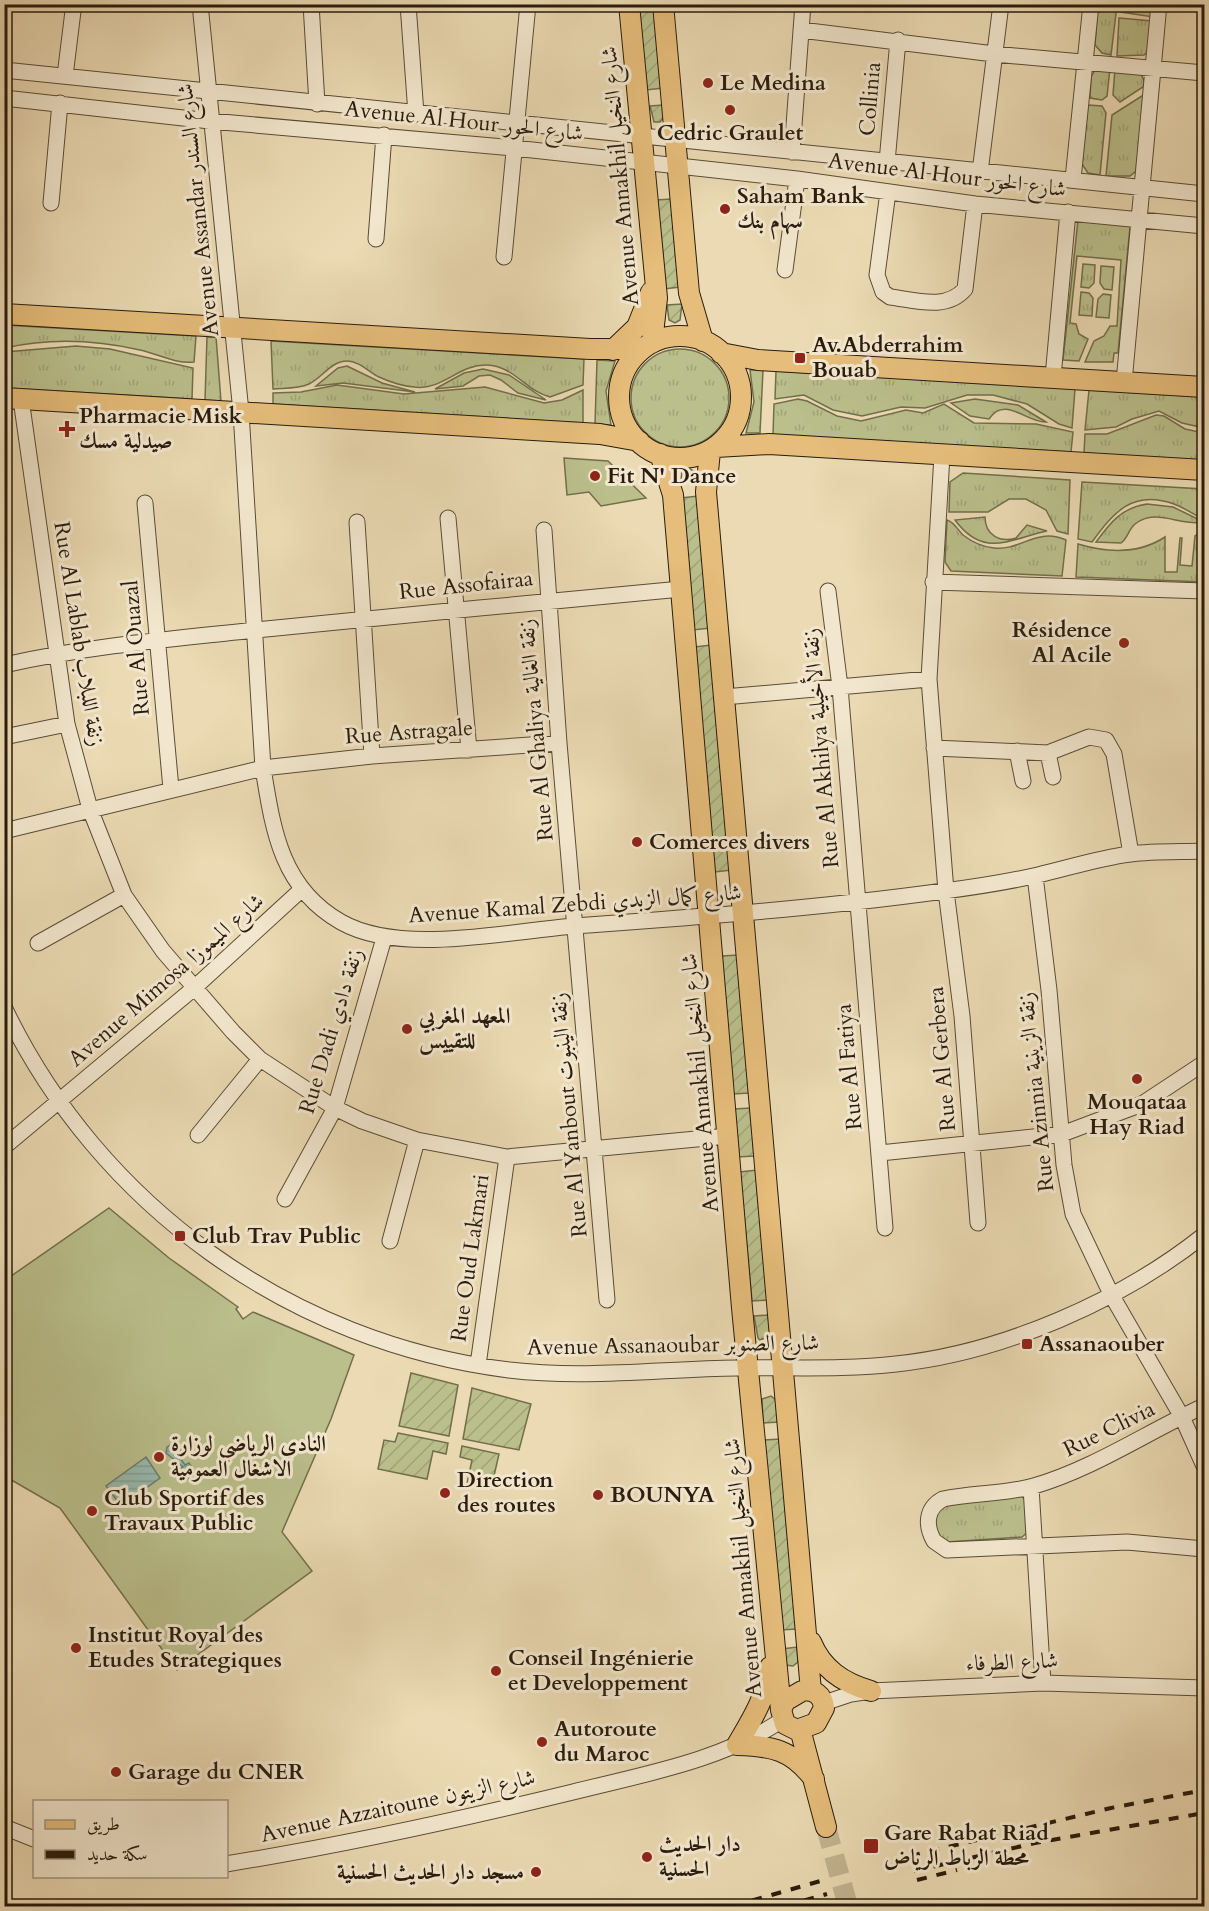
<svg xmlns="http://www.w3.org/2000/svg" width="1209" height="1911" font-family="Cardo,Amiri,serif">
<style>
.grass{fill:url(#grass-tufts);stroke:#726e4c;stroke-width:1.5}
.garden{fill:url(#garden-furrows);stroke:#726e4c;stroke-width:1.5}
.pitch{fill:#babf8b;stroke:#726e4c;stroke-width:1.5}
.water{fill:url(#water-rules);stroke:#6c7b6f;stroke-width:1.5}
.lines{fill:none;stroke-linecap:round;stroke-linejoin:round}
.major-tunnel{stroke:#c4b492;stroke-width:20;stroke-dasharray:20 10;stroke-linecap:butt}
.minor-casing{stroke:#5a4c36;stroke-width:17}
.major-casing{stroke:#291c0d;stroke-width:22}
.minor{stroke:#f2e7ce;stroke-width:15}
.major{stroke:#e6bd7a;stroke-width:20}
.rail{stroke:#291c0d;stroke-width:4;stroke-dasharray:10 10;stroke-linecap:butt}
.poi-dot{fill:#8f2418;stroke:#f2e7ce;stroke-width:2}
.labels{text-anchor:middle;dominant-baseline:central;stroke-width:6;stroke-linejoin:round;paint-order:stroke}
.poi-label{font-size:22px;font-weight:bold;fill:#291c0d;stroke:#f2e7ce;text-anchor:start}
.street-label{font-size:22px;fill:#291c0d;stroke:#f2e7ce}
</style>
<defs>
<pattern id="grass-tufts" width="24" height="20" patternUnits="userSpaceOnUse" patternTransform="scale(1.5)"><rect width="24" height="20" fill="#babf8b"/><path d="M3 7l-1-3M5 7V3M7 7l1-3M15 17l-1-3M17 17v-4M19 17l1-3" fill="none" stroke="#a0a477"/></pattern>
<pattern id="garden-furrows" width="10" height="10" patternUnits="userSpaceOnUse" patternTransform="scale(1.5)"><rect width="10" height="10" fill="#babf8b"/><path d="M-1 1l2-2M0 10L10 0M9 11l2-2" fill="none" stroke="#a0a477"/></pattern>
<pattern id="water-rules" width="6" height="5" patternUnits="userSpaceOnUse" patternTransform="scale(1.5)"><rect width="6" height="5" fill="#98bab0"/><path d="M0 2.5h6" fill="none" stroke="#839f96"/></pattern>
</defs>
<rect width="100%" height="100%" fill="#ebdab3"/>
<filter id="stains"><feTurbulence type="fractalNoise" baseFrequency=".00333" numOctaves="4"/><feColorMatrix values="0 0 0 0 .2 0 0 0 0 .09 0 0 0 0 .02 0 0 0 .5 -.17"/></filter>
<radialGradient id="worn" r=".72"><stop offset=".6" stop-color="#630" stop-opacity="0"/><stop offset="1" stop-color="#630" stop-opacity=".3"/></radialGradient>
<path class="grass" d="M 1098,5 L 1117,5 L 1111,55 L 1102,53 L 1095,45 Z
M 1122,5 L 1154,5 L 1153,17 L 1121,12 Z
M 1119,18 L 1152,21 L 1148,52 L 1144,55 L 1117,56 Z
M 1110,68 L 1107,96 L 1102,100 L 1090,98 L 1091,77 L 1095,70 Z
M 1115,69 L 1140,72 L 1146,85 L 1120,102 L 1113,95 Z
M 1145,94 L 1136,171 L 1130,176 L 1106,176 L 1112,115 Z
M 1088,105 L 1102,106 L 1106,113 L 1100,175 L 1088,173 L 1082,164 Z
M 1078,220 L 1127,223 L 1130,227 L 1118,353 L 1114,353 L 1113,362 L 1085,362 L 1094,341 L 1104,336 L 1110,326 L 1117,326 L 1121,260 L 1077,256 L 1070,323 L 1076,324 L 1079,334 L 1088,339 L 1079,361 L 1063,360 Z
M 1083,264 L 1095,265 L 1094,283 L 1089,288 L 1081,287 Z
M 1101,266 L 1114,267 L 1112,290 L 1104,289 L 1100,283 Z
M 1081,292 L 1089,293 L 1093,298 L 1092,316 L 1079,315 Z
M 1103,294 L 1111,295 L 1109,318 L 1096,317 L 1098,299 Z
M 4,325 L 196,336 L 194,362 C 175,364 158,354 140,350 C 96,340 49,338 5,348 Z
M 207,337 L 216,337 L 221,401 L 205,400 Z
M 271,341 L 584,359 L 583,385 L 550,397 C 526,391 514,366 487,365 C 459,364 442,391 414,387 C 402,386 390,382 379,377 C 369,372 359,361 347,361 C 331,361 322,378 309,384 C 298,389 285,388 273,389 Z
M 76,346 L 110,349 L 193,368 L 192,399 L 5,388 L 5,352 Z
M631 398a49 49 0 1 1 98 0a49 49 0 1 1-98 0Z
M 597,360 L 615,361 L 606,391 L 611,425 L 595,424 Z
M 347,366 L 382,383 L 415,392 L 343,383 L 316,386 L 338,368 Z
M 483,369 L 509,375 L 546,400 L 518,393 L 501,380 L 490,375 L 479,376 L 463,386 L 435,389 L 464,373 Z
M 750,370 L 763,370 L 760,433 L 746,433 L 754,402 Z
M 776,371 L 1075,389 L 1072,428 L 1059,424 L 1027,404 L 993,395 L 967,395 L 925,408 L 901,407 L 862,416 L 833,410 L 804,395 L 775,399 Z
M 337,385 L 404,394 L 485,387 L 544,403 L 562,400 L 583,390 L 583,423 L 273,404 L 273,393 L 301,392 Z
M 1089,390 L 1204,397 L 1204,428 L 1182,423 L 1159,411 L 1132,419 L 1116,427 L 1085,430 Z
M 798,399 L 807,401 L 837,416 L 861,421 L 906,410 L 923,413 L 944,404 L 974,423 L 1036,424 L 1073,432 L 1071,452 L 773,435 L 774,404 Z
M 975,399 L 1018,405 L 1046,422 C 1027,423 1005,395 989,419 L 970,416 L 951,403 Z
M 1156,415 L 1164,416 L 1185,429 L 1204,433 L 1204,461 L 1084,453 L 1085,434 L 1107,434 Z
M 963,473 L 1070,480 L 1068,534 L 1057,531 L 1046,510 L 1026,499 L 1009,499 L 988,512 L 949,512 L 950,482 Z
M 1082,482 L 1204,489 L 1204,519 C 1194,515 1185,508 1174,504 C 1133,489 1114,512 1092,542 L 1078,539 Z
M 1147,504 L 1173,507 L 1204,522 C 1181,527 1156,507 1135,524 C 1128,530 1128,538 1121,543 L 1096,542 C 1110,523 1121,508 1147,504 Z
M 985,517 C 985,535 1000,543 1016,538 L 1027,525 L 1047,531 C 1009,539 984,559 955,520 Z
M 947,520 C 954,522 958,530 963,535 C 972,542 983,547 994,548 C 1021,551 1036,527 1066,540 L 1062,576 L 951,571 L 945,562 Z
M 1204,530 L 1204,582 L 1076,577 L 1078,544 C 1108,553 1139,554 1165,537 L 1165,572 L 1177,572 L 1180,538 L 1182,538 L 1180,565 L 1192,566 L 1195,536 Z
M 1020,1495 L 1028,1502 L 1029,1531 L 1022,1537 L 946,1542 L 937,1534 L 934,1513 L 943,1506 Z"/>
<path class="garden" d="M 639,5 L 656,5 L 663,88 L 646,90 Z
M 663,105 L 664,117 L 660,122 L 654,122 L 650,106 Z
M 672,199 L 680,287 L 664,289 L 656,200 Z
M 682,304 L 680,320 L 675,323 L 669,320 L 667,305 Z
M 687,467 L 695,472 L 696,481 L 681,481 L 682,471 Z
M 698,496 L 710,628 L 693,630 L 681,498 Z
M 711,645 L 731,870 L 715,872 L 695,647 Z
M 738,955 L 749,1093 L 733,1094 L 722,956 Z
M 751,1108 L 754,1156 L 738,1157 L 734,1109 Z
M 757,1170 L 768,1300 L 752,1301 L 740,1172 Z
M 768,1315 L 770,1336 L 760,1340 L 758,1338 L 754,1316 Z
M 411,1373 L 458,1385 L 449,1436 L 399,1426 Z
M 472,1388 L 531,1404 L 519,1450 L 463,1439 Z
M 771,1396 L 777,1401 L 779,1422 L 763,1423 L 762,1399 Z
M 398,1433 L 448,1443 L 446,1454 L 433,1451 L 427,1479 L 378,1469 L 384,1440 L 395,1442 Z
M 781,1439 L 797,1629 L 780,1630 L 764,1440 Z
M 462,1446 L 499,1454 L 491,1489 L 467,1484 L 472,1460 L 460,1457 Z
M 797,1647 L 798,1662 L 793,1666 L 785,1665 L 782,1649 Z"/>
<path class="pitch" d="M 564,458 L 608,461 L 646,498 L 601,506 L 589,492 L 567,495 Z
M 109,1208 L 169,1258 L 238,1307 L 236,1309 L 243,1319 L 253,1312 L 354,1355 L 331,1419 L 282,1532 L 312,1571 L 177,1670 L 60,1508 L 8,1478 L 5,1480 L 4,1281 Z"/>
<path class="water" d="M 172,1444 L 177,1445 L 182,1451 L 180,1458 L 185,1465 L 189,1463 L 196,1473 L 184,1482 L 176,1472 L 183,1467 L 166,1453 L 167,1447 Z
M 146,1457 L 160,1478 L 121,1506 L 106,1486 Z"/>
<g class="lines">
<path class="major-tunnel" d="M 826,1827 L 848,1906"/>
<defs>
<path id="minor" d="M 200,4 L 241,412 L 263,768 C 273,830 281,888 341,922 C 401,956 507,931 575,926 C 698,917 821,908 944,891 C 975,887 1007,882 1038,875 C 1068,868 1099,858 1130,854 C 1155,851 1180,852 1204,851
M 311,4 L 317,104
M 408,4 L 416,114
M 801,30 L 994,54 L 1204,73
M 4,70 L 1204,194
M 65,76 L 73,11
M 4,98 L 210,121 L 514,148 L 797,179 L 975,204 L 1204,226
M 792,152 L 803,4
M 887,162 L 898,40
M 980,172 L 1001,4
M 1073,179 L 1091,4
M 888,192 L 877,275 L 883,292 L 890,297 C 915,300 946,311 965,289 L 975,204
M 51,203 L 60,103
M 376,239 L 384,135
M 504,257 L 528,4
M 785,270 L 797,179
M 1053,377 L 1068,212
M 1124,382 L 1159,4
M 21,399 L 67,724 L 90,809 L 124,895 L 163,951 L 233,1032 L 260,1059 L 335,1108 L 362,1121 L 417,1140 L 507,1157 L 728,1136
M 942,455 L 929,679 L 946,891 L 962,1016 L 978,1223
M 145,503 L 171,789
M 448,518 L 469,750
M 357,522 L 372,756
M 544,530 L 559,743 L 607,1300
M 933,582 L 1204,591
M 828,591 L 840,687 L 885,1228
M 4,665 C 88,646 171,639 256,630 C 398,616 539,602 681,589
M 724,697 L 929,679
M 4,737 L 67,724
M 934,748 L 1048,753 L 1089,737 L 1106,740 L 1114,754 L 1131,854
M 1017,751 L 1023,781
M 1048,753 L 1053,777
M 4,831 L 263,768 L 372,756 L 559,743
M 1035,876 L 1049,990 L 1064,1165 L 1073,1214 L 1112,1296 L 1182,1417 L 1204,1466
M 38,943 L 124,895
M 4,1007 C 99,1206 291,1343 509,1370 C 585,1379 662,1369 737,1368 C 789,1367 845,1370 896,1364 C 1002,1353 1121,1301 1204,1235
M 198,1135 L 260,1059
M 4,1147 L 193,989 L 301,890
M 880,1153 L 1062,1134 L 1142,1104 L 1204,1063
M 285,1199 L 335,1108 L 384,938
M 390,1241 L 417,1140
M 478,1365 L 507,1157
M 1204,1406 C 1147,1432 1095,1468 1034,1486 C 1005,1494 973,1493 943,1499 C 926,1508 925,1525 934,1541 L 947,1550 L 1127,1542 L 1204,1549
M 1031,1487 L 1043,1683
M 824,1703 L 851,1694 L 871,1691 L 1043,1683 L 1204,1688
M 4,1827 L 34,1839
M 226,1864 C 343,1845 458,1820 573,1792 C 644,1774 721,1761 782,1720"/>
<path id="major" d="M 629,4 L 657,298 L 652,343
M 663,4 L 689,293 L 703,341
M 4,314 L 590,349 L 642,349
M619 397a61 61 0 1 1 122 0a61 61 0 1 1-122 0Z
M 613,350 L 637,327 L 651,292
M 721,353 L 758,360 L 1204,387
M 4,398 L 600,434 L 639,441
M 716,447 L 769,444 L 1204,470
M 710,451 L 706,492 L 811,1691
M 660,454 L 673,495 L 742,1308 L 781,1710
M 811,1642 C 822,1669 843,1683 871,1691
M 770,1667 C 767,1696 751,1721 737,1745 C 773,1746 792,1750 814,1779
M 802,1691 C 814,1689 823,1695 824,1708 L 816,1723 L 797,1730 L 785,1724 L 781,1710 L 785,1701 Z
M 800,1729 L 826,1827"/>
</defs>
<use href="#minor" class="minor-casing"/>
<use href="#major" class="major-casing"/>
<use href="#minor" class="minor"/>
<use href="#major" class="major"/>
<path class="rail" d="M 910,1856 L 1111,1808 L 1204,1790
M 914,1871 L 1035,1843 L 1204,1813
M 917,1880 L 957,1870
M 733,1906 L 824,1880
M 785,1906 L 827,1894
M 817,1906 L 830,1903"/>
</g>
<g class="poi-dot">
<circle cx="708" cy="83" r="6"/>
<circle cx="730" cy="110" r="6"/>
<circle cx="725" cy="209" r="6"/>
<rect x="794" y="352" width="12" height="12" rx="3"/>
<path d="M64 420h6v6h6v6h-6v6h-6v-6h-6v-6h6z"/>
<circle cx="595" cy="476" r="6"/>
<circle cx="1124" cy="643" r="6"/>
<circle cx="637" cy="842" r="6"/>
<circle cx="407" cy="1029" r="6"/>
<circle cx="1137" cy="1079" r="6"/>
<rect x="174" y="1230" width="12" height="12" rx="3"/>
<rect x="1021" y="1338" width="12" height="12" rx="3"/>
<circle cx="159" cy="1457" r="6"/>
<circle cx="445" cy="1493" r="6"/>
<circle cx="598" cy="1495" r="6"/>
<circle cx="92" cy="1511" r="6"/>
<circle cx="76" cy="1648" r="6"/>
<circle cx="496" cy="1671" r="6"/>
<circle cx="542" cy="1742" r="6"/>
<circle cx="116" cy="1772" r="6"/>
<rect x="863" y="1838" width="16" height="16" rx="3"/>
<circle cx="647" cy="1857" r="6"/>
<circle cx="536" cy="1872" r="6"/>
</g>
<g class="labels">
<g class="poi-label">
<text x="720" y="83">Le Medina</text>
<text x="730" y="133" text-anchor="middle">Cedric Graulet</text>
<text x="737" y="196">Saham Bank<tspan x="737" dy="25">سهام بنك</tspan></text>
<text x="812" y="345">Av.Abderrahim<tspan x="812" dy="25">Bouab</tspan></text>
<text x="79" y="416">Pharmacie Misk<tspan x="79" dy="25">صيدلية مسك</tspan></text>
<text x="607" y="476">Fit N' Dance</text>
<text x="1112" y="630" text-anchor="end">Résidence<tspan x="1112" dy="25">Al Acile</tspan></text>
<text x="649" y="842">Comerces divers</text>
<text x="419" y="1016">المعهد المغربي<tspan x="419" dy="25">للتقييس</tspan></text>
<text x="1137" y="1102" text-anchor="middle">Mouqataa<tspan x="1137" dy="25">Hay Riad</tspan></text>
<text x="192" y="1236">Club Trav Public</text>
<text x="1039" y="1344">Assanaouber</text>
<text x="171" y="1444">النادي الرياضي لوزارة<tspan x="171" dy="25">الاشغال العمومية</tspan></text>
<text x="457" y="1480">Direction<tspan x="457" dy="25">des routes</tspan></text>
<text x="610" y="1495">BOUNYA</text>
<text x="104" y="1498">Club Sportif des<tspan x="104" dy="25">Travaux Public</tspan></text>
<text x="88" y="1635">Institut Royal des<tspan x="88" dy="25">Etudes Strategiques</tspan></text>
<text x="508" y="1658">Conseil Ingénierie<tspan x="508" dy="25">et Developpement</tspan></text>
<text x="554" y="1729">Autoroute<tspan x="554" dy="25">du Maroc</tspan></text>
<text x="128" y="1772">Garage du CNER</text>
<text x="884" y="1833">Gare Rabat Riad<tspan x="884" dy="25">محطة الرباط الرياض</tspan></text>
<text x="659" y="1844">دار الحديث<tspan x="659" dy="25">الحسنية</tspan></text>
<text x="524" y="1872" text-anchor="end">مسجد دار الحديث الحسنية</text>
</g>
<g class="street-label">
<text transform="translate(870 99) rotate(-85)">Collinia</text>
<text transform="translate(464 121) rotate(6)">Avenue Al Hour شارع الحور</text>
<text transform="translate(947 175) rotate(7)">Avenue Al Hour شارع الحور</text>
<text transform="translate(620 176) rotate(-95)">Avenue Annakhil شارع النخيل</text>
<text transform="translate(198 210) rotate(-96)">Avenue Assandar شارع السندر</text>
<text transform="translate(466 585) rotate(-6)">Rue Assofairaa</text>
<text transform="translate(79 634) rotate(81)">Rue Al Lablab زنقة اللبلاب</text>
<text transform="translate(136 648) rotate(-95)">Rue Al Ouazal</text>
<text transform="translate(536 730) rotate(-95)">Rue Al Ghaliya زنقة الغالية</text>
<text transform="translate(409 732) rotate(-4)">Rue Astragale</text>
<text transform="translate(821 748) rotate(-95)">Rue Al Akhilya زنقة الأخيلية</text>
<text transform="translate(575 904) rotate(-4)">Avenue Kamal Zebdi شارع كمال الزبدي</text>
<text transform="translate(166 980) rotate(-41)">Avenue Mimosa شارع الميموزا</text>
<text transform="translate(331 1031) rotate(-73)">Rue Dadi زنقة دادي</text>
<text transform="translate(942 1059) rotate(-95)">Rue Al Gerbera</text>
<text transform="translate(849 1067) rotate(-95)">Rue Al Fatiya</text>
<text transform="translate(700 1083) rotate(-95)">Avenue Annakhil شارع النخيل</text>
<text transform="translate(1036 1092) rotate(-96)">Rue Azinnia زنقة الزينية</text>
<text transform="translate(569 1115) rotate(-95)">Rue Al Yanbout زنقة الينبوت</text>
<text transform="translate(470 1258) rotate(-82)">Rue Oud Lakmari</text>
<text transform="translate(673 1345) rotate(-1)">Avenue Assanaoubar شارع الصنوبر</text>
<text transform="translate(1109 1429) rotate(-26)">Rue Clivia</text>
<text transform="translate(743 1568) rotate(-95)">Avenue Annakhil شارع النخيل</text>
<text transform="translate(1012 1662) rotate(-2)">شارع الطرفاء</text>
<text transform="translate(398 1806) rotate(-12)">Avenue Azzaitoune شارع الزيتون</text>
</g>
</g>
<rect width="1209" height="1911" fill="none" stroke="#ebdab3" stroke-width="24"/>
<rect x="6" y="6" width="1197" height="1899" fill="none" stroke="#291c0d" stroke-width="3"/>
<rect x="12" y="12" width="1185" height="1887" fill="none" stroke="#291c0d" stroke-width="1.5"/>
<rect x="33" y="1800" width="195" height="78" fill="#f2e7ce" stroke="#a29681" stroke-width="1.5"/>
<rect x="45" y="1820" width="30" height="9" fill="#e6bd7a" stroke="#a29681" stroke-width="1.5"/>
<text x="87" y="1830" font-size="18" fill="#291c0d">طريق</text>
<rect x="45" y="1850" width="30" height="9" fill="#291c0d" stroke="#a29681" stroke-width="1.5"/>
<text x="87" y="1860" font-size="18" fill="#291c0d">سكة حديد</text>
<rect width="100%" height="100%" filter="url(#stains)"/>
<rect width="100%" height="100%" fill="url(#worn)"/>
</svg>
